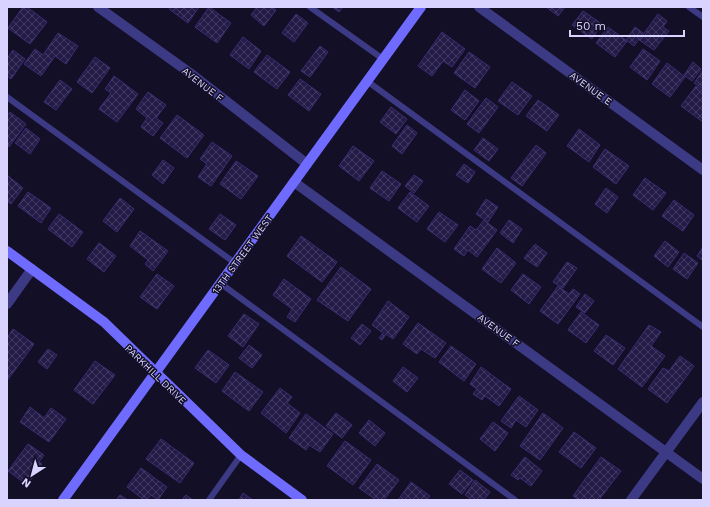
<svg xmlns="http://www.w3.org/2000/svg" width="710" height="507" viewBox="0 0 710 507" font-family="'Work Sans',sans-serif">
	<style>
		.building { fill: url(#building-cross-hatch); stroke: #3b2d73 }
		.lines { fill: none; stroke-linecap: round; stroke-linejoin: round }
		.lane { stroke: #3d3a85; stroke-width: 6 }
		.street { stroke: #3d3a85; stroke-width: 10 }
		.secondary { stroke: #6f6bff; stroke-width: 10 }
		.labels { text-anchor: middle; stroke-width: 3; stroke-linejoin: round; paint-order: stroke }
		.street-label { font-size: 10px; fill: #d9d4ff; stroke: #130f26 }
	</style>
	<defs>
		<pattern id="building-cross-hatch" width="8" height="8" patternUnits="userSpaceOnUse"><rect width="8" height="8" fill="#241b47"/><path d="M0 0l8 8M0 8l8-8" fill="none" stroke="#433b63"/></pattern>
	</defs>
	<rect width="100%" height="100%" fill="#130f26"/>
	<path class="building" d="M23 7H27L47 22 30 44 8 28Z
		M171 7H199L188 23 169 9Z
		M209 7 231 23 217 43 195 27Z
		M257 7H273L276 10 264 26 251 15Z
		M332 7H343L339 12Z
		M546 7H565L558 16Z
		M583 11 602 24 592 39 572 25Z
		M296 14 308 23 294 42 282 33Z
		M658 14 667 21 663 27 669 31 654 50 639 40Z
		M608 27 627 41 615 57 596 43Z
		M635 27 643 33 634 46 626 40Z
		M442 32 465 49 452 67 443 61 432 76 418 66Z
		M58 33 78 46 66 64 55 56 41 76 24 64 35 49 43 55Z
		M243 37 261 51 249 69 230 55Z
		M320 46 328 52 310 77 301 71Z
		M643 49 660 61 647 80 630 67Z
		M13 50 25 59 11 79 7 76V59Z
		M469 52 490 67 475 88 454 73Z
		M267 55 290 72 277 89 254 72Z
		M95 57 110 68 92 93 77 82Z
		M693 62 701 69 692 81 684 75Z
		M667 63 685 77 670 97 652 84Z
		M703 70V89L694 83Z
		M114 76 138 94 117 122 99 109 111 93 105 89Z
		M300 79 321 94 309 111 288 95Z
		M60 80 72 89 56 110 44 102Z
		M512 82 532 96 518 115 498 101Z
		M696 86 703 91V122L681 106Z
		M465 90 479 101 465 120 451 110Z
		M148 92 166 105 156 118 163 123 153 136 141 127 147 118 136 109Z
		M486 98 498 107 479 133 467 124Z
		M538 100 559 115 547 131 526 116Z
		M391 107 407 119 396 134 380 122Z
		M10 112 26 124 9 147 7 145V116Z
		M177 115 204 135 187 158 160 138Z
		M407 125 417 133 402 154 392 146Z
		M26 128 40 139 30 154 15 143Z
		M579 129 600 145 589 162 567 146Z
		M483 138 498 149 489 161 474 150Z
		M212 142 232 156 211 186 198 177 207 164 200 159Z
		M536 145 546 153 522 186 511 178Z
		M353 146 374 161 359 181 339 166Z
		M605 149 629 166 616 184 593 167Z
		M163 160 174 168 163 184 152 175Z
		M236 161 258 176 241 199 220 184Z
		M464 164 475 172 468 183 456 175Z
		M382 171 401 184 389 201 370 188Z
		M7 175 23 188 11 204 7 201Z
		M414 175 423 181 414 193 405 186Z
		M645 178 666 193 653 210 633 195Z
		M606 188 618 197 607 213 595 204Z
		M28 192 51 208 41 223 18 206Z
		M410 192 429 206 417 222 398 208Z
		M120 198 134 209 117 232 103 221Z
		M486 199 498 207 488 222 476 214Z
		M674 200 694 215 683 231 662 216Z
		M439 212 458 225 445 242 427 229Z
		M59 214 83 232 72 247 48 229Z
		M220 214 236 225 225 240 209 229Z
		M484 220 497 230 477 257 468 250 464 256 454 249 470 226 476 230Z
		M509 220 522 229 513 243 500 233Z
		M140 231 168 251 153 271 145 264 148 260 130 246Z
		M301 236 337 262 322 282 287 256Z
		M665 241 679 252 668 267 654 256Z
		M99 243 116 256 104 272 87 259Z
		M535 244 547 253 537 267 524 258Z
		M703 247V261L697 256Z
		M497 248 516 263 501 283 482 269Z
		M684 253 698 263 687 279 673 269Z
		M567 262 577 268 563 288 553 282Z
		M341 267 371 289 348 321 317 300Z
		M157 274 174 286 157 309 140 297Z
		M523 274 541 287 529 304 511 290Z
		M284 279 311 299 295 322 287 317 292 309 273 295Z
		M558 286 569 294 573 289 580 294 558 324 540 311Z
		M585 294 594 301 585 313 576 307Z
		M388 301 409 317 393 339 386 334 382 340 379 338 383 333 372 325Z
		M581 312 599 325 586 343 568 330Z
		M244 314 259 324 243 347 228 336Z
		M418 323 446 343 435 358 421 349 417 354 403 344Z
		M362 324 371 331 360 345 351 338Z
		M649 325 661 332 651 346 665 356 642 387 618 369Z
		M13 329 34 344 7 381V338Z
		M606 335 625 348 613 365 594 351Z
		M249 345 262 355 252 368 239 358Z
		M451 346 476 364 464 381 439 362Z
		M48 349 57 355 47 369 38 362Z
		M208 350 229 365 216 383 195 368Z
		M680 356 694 366 667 403 648 389 663 368 669 371Z
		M95 361 115 375 93 404 74 390Z
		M403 367 418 378 407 392 393 381Z
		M481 367 511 389 499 406 485 396 482 400 473 394 477 389 470 384Z
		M235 372 263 392 249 411 222 391Z
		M280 388 292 397 287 403 300 413 286 433 261 413Z
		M519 396 538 410 526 427 516 420 511 428 501 421Z
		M30 407 44 418 51 408 66 419 49 442 20 422Z
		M336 413 352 425 342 438 326 426Z
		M543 413 563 428 540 460 520 446Z
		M306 414 333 434 320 452 309 445 306 450 289 438Z
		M369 420 385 433 375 446 359 433Z
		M493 422 508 433 495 451 480 439Z
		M574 432 596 448 581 468 559 452Z
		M161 439 194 463 180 483 146 459Z
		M345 441 371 460 353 485 327 466Z
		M28 444 44 455 39 462 42 464 27 485 8 471Z
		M525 457 542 471 531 486 520 478 518 480 511 475Z
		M601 457 621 471 599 500H579L573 496Z
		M377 464 399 480 384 500H376L359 488Z
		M141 468 167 487 158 500 151 495 147 500H144L127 487Z
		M460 470 473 480 462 494 449 484Z
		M475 480 490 492 484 500H472L465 495Z
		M411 482 430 496 427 500H398Z
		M243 493 253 500H239Z
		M120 495 128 500H116Z
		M186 495 193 500H185L183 498Z"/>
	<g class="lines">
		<path class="lane" d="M310 7 383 59
			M689 7 703 17
			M367 81 703 327
			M7 97 235 263
			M220 283 515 500
			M209 500 241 455"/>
		<path class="street" d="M98 7 190 73 307 164
			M479 7 703 170
			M294 182 703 479
			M7 304 32 269
			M631 500 703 402"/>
		<path class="secondary" d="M7 251 104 322 241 455 302 500
			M63 500 421 7"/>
	</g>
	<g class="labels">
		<g class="street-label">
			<text transform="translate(203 84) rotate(38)" y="4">AVENUE F</text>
			<text transform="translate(591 88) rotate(36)" y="4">AVENUE E</text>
			<text transform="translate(242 254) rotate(-54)" y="4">13TH STREET WEST</text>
			<text transform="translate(499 330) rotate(36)" y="4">AVENUE F</text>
			<text transform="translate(156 374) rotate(44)" y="4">PARKHILL DRIVE</text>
		</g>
	</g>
	<rect width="710" height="507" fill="none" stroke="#d9d4ff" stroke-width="16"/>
	<g transform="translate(32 475) rotate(216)" stroke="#130f26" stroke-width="3" paint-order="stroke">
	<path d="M0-3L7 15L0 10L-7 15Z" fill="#d9d4ff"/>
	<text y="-6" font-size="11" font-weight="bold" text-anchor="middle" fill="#d9d4ff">N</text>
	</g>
	<path d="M570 30v6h114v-6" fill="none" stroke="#d9d4ff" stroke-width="2"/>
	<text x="576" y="30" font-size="12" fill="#d9d4ff" stroke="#130f26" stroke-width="3" paint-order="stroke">50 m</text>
</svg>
